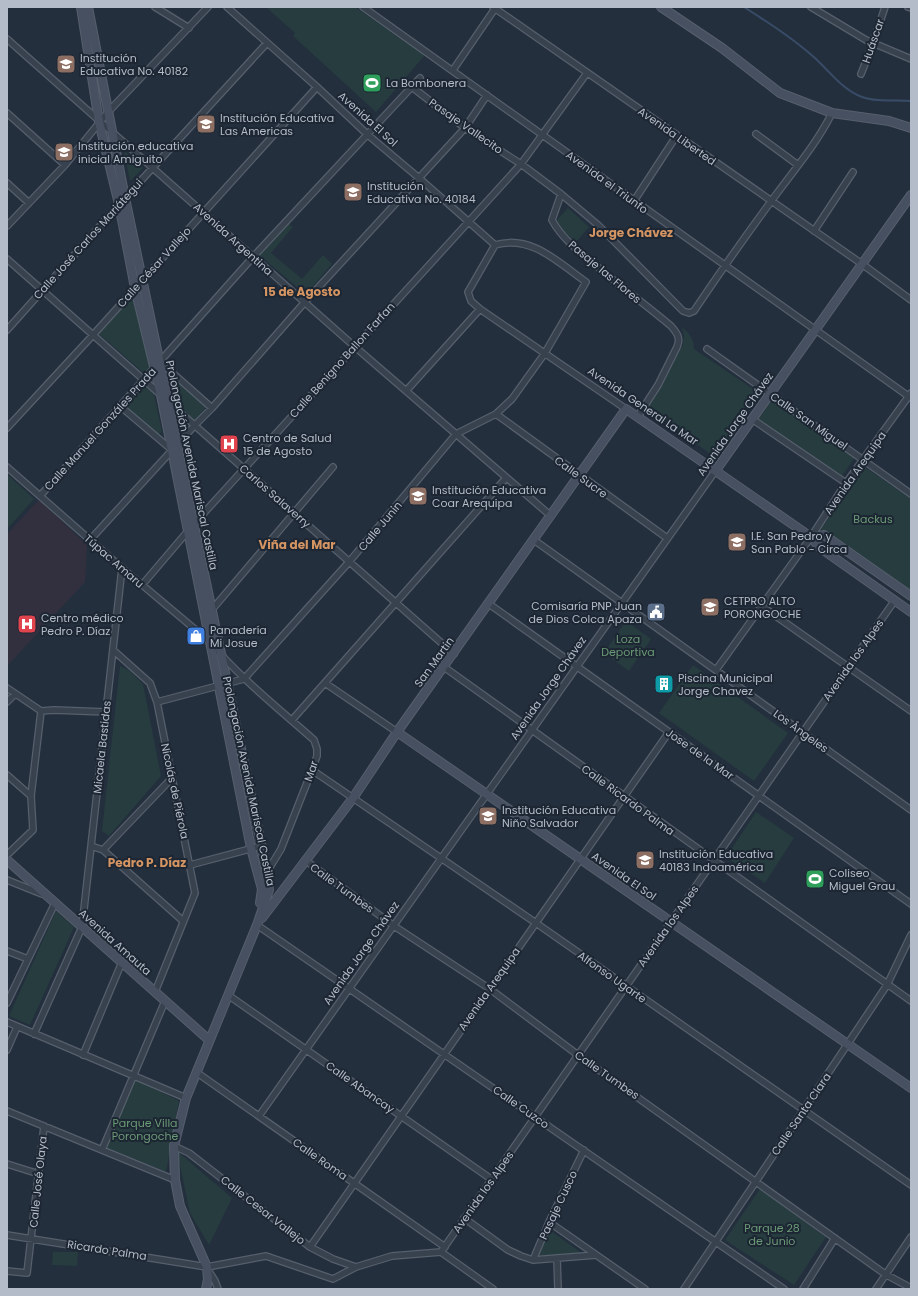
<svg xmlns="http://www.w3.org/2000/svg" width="918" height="1296" viewBox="0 0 918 1296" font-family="Poppins,sans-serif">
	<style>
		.medical { fill: #32303f }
		.green { fill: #263c3f }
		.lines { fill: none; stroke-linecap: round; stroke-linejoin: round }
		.stream { stroke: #394c67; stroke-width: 2 }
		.street-casing { stroke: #565f6c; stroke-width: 8 }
		.secondary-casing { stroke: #565f6c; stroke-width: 10 }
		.street { stroke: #38414e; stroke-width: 5.5 }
		.secondary { stroke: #465061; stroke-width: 8 }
		.labels { text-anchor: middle; stroke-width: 4; stroke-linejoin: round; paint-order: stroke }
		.street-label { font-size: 11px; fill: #b4bcc9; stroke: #1d2633 }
		.poi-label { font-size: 11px; fill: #b4bcc9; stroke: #1d2633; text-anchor: start }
		.park-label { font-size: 11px; fill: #6b9a76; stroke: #1d2633 }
		.neighbourhood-label { font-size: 12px; font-weight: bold; fill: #d59563; stroke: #1d2633 }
	</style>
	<rect width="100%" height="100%" fill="#242f3e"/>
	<path class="medical" d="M39 500 87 545 85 582 7 666V534Z"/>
	<path class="green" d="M266 7H355L425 55 376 112 293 36 295 33Z
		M124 151 143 168 130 181Z
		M568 208 589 227 576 242 554 223Z
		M287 222 293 227 271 253 302 279 323 255 332 264 307 293H304L258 254Z
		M133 296 151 368 144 373 99 334Z
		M682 327C689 333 694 339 694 349L756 391 755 402 718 457H715L647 409 646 404 683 345 684 336Z
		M169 376 206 407 193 422 170 402 167 379Z
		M143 385 154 394 162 432 157 435 124 406Z
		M773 398 855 457 842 476 758 420Z
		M865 467 911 499V590L821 529Z
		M7 474 34 499 7 529Z
		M626 621 651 639 629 671 604 653Z
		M693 665 788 733 754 781 659 713Z
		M120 666 130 671 143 684 161 776 109 836 102 831Z
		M756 812 794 838 765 883 726 857Z
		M56 911 74 927 30 1025 9 1016Z
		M135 1079 179 1101 166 1172 107 1148Z
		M177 1151 232 1198 209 1245 190 1213Z
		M760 1189 826 1237 794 1285 725 1240Z
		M548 1229 579 1251 578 1254 537 1256Z
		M53 1252H78L77 1266 52 1265Z"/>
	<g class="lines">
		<path class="stream" d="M744 7C769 23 794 39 816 59 830 72 843 90 862 97 878 103 895 99 911 101"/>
		<g class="street-casing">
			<path id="street" d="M155 7 189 28
				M227 7 317 87 368 135 419 178 495 245
				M363 7 911 398
				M493 7 862 264 911 300
				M811 7 866 40 911 59
				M908 7 911 8
				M7 39 354 346 551 516
				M453 70 496 7
				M861 74 873 43 885 7
				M412 87 465 128 521 164 561 194 598 225 683 311 689 313 694 311C720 272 747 234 775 196 795 169 817 143 832 113
				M7 113 65 165
				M756 134 798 165
				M7 183 29 203
				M561 194 552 220C561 237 577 250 592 262 617 284 645 304 671 326 677 333 681 338 677 347L658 385 638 416
				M634 201 677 135
				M7 226 65 165 108 112 208 7
				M814 231 853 172
				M7 259 161 395
				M7 330 125 198 267 43
				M707 349 911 494
				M160 362 212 408
				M406 391 480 309
				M167 401 454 654
				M120 406 172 450
				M496 414 667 538
				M752 419 846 483
				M7 428 93 335 317 87
				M7 467 122 568 209 641C240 678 278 708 314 740L317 749V756L312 770 281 849 267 872
				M40 496 253 257 420 78
				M90 540 195 425 212 408 304 303 465 128 487 95
				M534 540 911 810
				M142 585 193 525 521 164 587 73
				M489 604 911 904
				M763 607 911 711
				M210 612 333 467
				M113 650 150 683 157 702 244 679
				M444 667 911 1001
				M716 670 811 537 846 483 911 393
				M244 679 349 562 456 434 496 414 512 399 545 353 586 282C559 263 531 234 495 245L468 292 471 301 480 309 626 409
				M325 683 397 732
				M7 688 41 711
				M7 702 15 694
				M292 720 506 478
				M312 770 536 923 911 1185
				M7 775 31 796
				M91 846 103 850 183 921
				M103 850 171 779
				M7 855 33 830 31 796 41 711 54 710 106 712
				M305 860 394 926 490 989 578 1055 885 1274 911 1288
				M190 865 261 846
				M7 880 42 894
				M257 925 784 1289
				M7 951 28 959
				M155 992 195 893 157 702
				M228 995 491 1179
				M7 1003 55 903
				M7 1022 186 1098
				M34 1034 82 927 122 568
				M7 1050 17 1027
				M83 1055 122 962
				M196 1072 445 1247
				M7 1111 175 1180
				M259 1116 716 470
				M174 1146 189 1153 310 1247 333 1259 356 1267
				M102 1150 165 1001
				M7 1164 39 1174
				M464 1218 508 1250 521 1256 533 1260 596 1255
				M549 1222 645 1289
				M7 1235 207 1267 266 1256 333 1279 356 1267 392 1256 441 1252
				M310 1247 669 732
				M441 1252 895 600
				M441 1252 493 1289
				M557 1258 558 1289
				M533 1260 549 1222 584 1150
				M208 1270 215 1281 218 1289
				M7 1271 27 1273 44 1126
				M684 1289 887 985 911 935
				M803 1289 835 1238
				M876 1289 911 1237"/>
		</g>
		<g class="secondary-casing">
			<path id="secondary" d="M81 7 99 122 119 204 135 288 161 395 251 848 262 889 260 903
				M88 7 125 198 267 872 269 890 257 925 186 1098 174 1146 175 1180 180 1206 207 1267 208 1279 206 1289
				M661 7 722 48 780 93 832 113 889 121 911 128
				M716 470 911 195
				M811 537 824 535 911 596
				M397 732 911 1088
				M7 860 209 1040
				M262 918 353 798 397 732 626 409 811 537 819 547 911 612"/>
		</g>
		<use href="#street" class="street"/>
		<use href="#secondary" class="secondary"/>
	</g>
	<defs>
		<g id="school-square" transform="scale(1)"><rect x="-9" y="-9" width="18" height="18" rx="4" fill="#8d6e63" stroke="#1d2633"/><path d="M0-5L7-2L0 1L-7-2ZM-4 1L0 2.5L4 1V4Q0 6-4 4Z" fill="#fff"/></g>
		<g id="stadium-square" transform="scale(1)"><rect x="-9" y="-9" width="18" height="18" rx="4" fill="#2e9e5b" stroke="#1d2633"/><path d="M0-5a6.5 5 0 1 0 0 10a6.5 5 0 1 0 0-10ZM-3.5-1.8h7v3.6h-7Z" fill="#fff"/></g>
		<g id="hospital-square" transform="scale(1)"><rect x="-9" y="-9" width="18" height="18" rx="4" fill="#e0444e" stroke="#1d2633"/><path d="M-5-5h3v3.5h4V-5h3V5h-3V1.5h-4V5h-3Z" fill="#fff"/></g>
		<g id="university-square" transform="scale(1)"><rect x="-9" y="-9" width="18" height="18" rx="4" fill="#8d6e63" stroke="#1d2633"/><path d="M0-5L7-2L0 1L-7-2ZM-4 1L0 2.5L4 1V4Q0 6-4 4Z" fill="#fff"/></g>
		<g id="civic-square" transform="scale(1)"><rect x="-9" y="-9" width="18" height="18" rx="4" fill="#5c6f8a" stroke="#1d2633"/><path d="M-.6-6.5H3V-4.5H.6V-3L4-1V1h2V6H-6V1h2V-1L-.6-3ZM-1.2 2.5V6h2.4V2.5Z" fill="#fff"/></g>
		<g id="shop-square" transform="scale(1)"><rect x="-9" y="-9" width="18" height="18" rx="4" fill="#3f7fe0" stroke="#1d2633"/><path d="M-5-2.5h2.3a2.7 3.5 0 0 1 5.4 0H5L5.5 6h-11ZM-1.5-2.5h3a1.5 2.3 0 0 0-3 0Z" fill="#fff"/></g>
		<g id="building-square" transform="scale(1)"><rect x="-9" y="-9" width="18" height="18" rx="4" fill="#0f9aa8" stroke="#1d2633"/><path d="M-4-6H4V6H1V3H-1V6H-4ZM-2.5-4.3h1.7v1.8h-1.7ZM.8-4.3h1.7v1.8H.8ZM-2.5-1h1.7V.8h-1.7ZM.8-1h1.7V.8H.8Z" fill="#fff"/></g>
	</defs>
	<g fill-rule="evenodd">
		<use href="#school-square" x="66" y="64"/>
		<use href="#stadium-square" x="372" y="83"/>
		<use href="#school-square" x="206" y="124"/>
		<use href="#school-square" x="64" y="152"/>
		<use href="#school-square" x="353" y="192"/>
		<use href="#hospital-square" x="229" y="444"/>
		<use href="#school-square" x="418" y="496"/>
		<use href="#school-square" x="737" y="542"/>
		<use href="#university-square" x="710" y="607"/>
		<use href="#civic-square" x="656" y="612"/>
		<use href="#hospital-square" x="27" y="624"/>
		<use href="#shop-square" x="196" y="636"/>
		<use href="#building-square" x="664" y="684"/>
		<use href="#school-square" x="488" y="816"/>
		<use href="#school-square" x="645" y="860"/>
		<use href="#stadium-square" x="815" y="879"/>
	</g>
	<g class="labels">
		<g class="street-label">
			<text transform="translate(873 41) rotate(-71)" y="4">Huáscar</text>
			<text transform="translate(368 119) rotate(42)" y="4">Avenida El Sol</text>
			<text transform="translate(466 126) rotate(35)" y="4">Pasaje Vallecito</text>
			<text transform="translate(677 136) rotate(35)" y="4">Avenida Liberted</text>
			<text transform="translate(607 182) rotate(36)" y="4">Avenida el Triunfo</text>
			<text transform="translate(88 239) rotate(-48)" y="4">Calle José Carlos Mariátegui</text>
			<text transform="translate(233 239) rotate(42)" y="4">Avenida Argentina</text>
			<text transform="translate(154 267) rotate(-48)" y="4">Calle César Vallejo</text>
			<text transform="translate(605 272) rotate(40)" y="4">Pasaje las Flores</text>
			<text transform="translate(342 360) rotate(-48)" y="4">Calle Benigno Ballon Farfan</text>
			<text transform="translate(643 406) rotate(34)" y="4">Avenida General La Mar</text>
			<text transform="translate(809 421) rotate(35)" y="4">Calle San Miguel</text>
			<text transform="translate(735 424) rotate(-55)" y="4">Avenida Jorge Chávez</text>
			<text transform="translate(100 429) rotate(-48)" y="4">Calle Manuel Gonzáles Prada</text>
			<text transform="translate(192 465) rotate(78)" y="4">Prolongación Avenida Mariscal Castilla</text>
			<text transform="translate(855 473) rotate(-55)" y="4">Avenida Arequipa</text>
			<text transform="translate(581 477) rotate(36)" y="4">Calle Sucre</text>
			<text transform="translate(275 496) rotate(41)" y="4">Carlos Salaverry</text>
			<text transform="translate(380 526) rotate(-50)" y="4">Calle Junin</text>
			<text transform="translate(114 561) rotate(41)" y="4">Túpac Amaru</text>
			<text transform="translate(853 660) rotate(-55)" y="4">Avenida los Alpes</text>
			<text transform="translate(434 662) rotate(-54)" y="4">San Martin</text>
			<text transform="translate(548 688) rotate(-55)" y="4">Avenida Jorge Chávez</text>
			<text transform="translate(801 731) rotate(36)" y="4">Los Ángeles</text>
			<text transform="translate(102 747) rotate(-84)" y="4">Micaela Bastidas</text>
			<text transform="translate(700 754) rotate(35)" y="4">Jose de la Mar</text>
			<text transform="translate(311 771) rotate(-71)" y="4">Mar</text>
			<text transform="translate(249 781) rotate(78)" y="4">Prolongación Avenida Mariscal Castilla</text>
			<text transform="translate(175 791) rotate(78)" y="4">Nicolás de Piérola</text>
			<text transform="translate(628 800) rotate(36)" y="4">Calle Ricardo Palma</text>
			<text transform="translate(624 876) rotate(35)" y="4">Avenida El Sol</text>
			<text transform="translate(342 888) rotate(36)" y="4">Calle Tumbes</text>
			<text transform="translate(668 926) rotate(-55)" y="4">Avenida los Alpes</text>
			<text transform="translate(115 942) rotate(42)" y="4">Avenida Amauta</text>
			<text transform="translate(361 953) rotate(-55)" y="4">Avenida Jorge Chávez</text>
			<text transform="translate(612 977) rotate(35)" y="4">Alfonso Ugarte</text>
			<text transform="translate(489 989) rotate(-55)" y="4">Avenida Arequipa</text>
			<text transform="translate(607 1075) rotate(35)" y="4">Calle Tumbes</text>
			<text transform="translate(360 1087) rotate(35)" y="4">Calle Abancay</text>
			<text transform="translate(521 1107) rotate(35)" y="4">Calle Cuzco</text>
			<text transform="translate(801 1114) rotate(-56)" y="4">Calle Santa Clara</text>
			<text transform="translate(320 1159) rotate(35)" y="4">Calle Roma</text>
			<text transform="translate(38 1182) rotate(-84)" y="4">Calle José Olaya</text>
			<text transform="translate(483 1192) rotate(-55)" y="4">Avenida los Alpes</text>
			<text transform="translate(558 1205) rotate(-65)" y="4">Pasaje Cusco</text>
			<text transform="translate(263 1210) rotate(38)" y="4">Calle Cesar Vallejo</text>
			<text transform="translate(107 1250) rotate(9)" y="4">Ricardo Palma</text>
		</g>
		<g class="poi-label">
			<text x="80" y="62">Institución<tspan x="80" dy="13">Educativa No. 40182</tspan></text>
			<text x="386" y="87">La Bombonera</text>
			<text x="220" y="122">Institución Educativa<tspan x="220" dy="13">Las Americas</tspan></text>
			<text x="78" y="150">Institución educativa<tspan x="78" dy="13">inicial Amiguito</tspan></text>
			<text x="367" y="190">Institución<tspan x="367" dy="13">Educativa No. 40184</tspan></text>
			<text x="243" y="442">Centro de Salud<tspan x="243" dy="13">15 de Agosto</tspan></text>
			<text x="432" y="494">Institución Educativa<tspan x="432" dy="13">Coar Arequipa</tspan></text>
			<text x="751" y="540">I.E. San Pedro y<tspan x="751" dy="13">San Pablo - Circa</tspan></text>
			<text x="724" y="605">CETPRO ALTO<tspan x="724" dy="13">PORONGOCHE</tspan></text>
			<text x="642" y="610" text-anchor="end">Comisaría PNP Juan<tspan x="642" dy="13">de Dios Colca Apaza</tspan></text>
			<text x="41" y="622">Centro médico<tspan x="41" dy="13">Pedro P. Díaz</tspan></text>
			<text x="210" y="634">Panadería<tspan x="210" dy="13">Mi Josue</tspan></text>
			<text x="678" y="682">Piscina Municipal<tspan x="678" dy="13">Jorge Chavez</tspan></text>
			<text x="502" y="814">Institución Educativa<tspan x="502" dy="13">Niño Salvador</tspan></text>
			<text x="659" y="858">Institución Educativa<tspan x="659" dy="13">40183 Indoamérica</tspan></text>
			<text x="829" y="877">Coliseo<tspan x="829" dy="13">Miguel Grau</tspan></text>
		</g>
		<g class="park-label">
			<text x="873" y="523">Backus</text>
			<text x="628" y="643">Loza<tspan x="628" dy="13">Deportiva</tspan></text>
			<text x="145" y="1127">Parque Villa<tspan x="145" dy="13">Porongoche</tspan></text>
			<text x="772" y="1232">Parque 28<tspan x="772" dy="13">de Junio</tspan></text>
		</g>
		<g class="neighbourhood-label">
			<text x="631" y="237">Jorge Chávez</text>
			<text x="302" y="296">15 de Agosto</text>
			<text x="297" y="549">Viña del Mar</text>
			<text x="147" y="867">Pedro P. Díaz</text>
		</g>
	</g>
	<rect width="918" height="1296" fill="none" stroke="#b4bcc9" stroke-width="16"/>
</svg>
